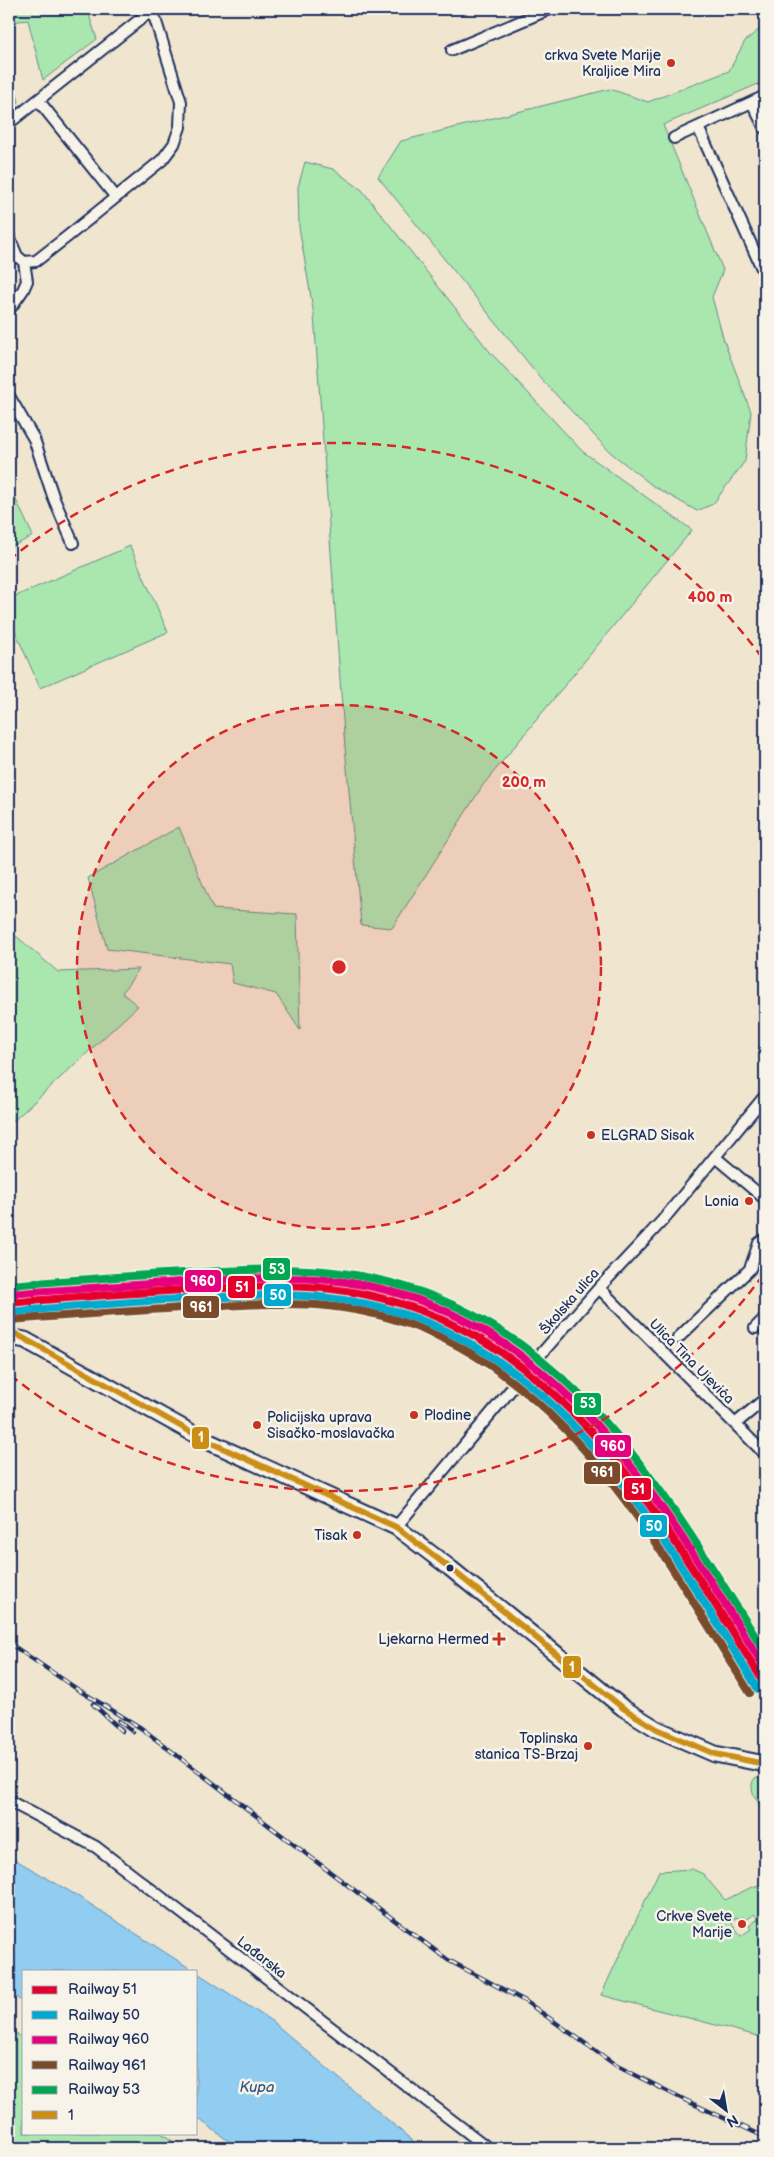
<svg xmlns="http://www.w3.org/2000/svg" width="774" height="2157" viewBox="0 0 774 2157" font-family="'Balsamiq Sans',sans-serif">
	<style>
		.green { fill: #a9e7af; stroke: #628b86; fill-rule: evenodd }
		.water { fill: #90cdf0; stroke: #618eb6 }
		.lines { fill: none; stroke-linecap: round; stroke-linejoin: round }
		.minor-casing { stroke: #1b2f5e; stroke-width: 14 }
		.secondary-casing { stroke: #1b2f5e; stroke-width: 19 }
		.minor { stroke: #f7f3e8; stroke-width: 10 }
		.secondary { stroke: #f7f3e8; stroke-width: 15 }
		.rail-casing { stroke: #1b2f5e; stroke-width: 4.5 }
		.rail { stroke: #f7f3e8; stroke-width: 2.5; stroke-dasharray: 8; stroke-linecap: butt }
		.bus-1-casing { stroke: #f7f3e8; stroke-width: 10 }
		.bus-1 { stroke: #cb8e13; stroke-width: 6 }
		.rail-1-casing { stroke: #f7f3e8; stroke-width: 11 }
		.rail-2-casing { stroke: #f7f3e8; stroke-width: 11 }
		.rail-3-casing { stroke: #f7f3e8; stroke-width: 11 }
		.rail-4-casing { stroke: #f7f3e8; stroke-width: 11 }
		.rail-5-casing { stroke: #f7f3e8; stroke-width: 11 }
		.rail-1 { stroke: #e4002b; stroke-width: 8 }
		.rail-2 { stroke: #00a9ce; stroke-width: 8 }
		.rail-3 { stroke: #e5007d; stroke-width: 8 }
		.rail-4 { stroke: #7a4b2a; stroke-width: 8 }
		.rail-5 { stroke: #00a651; stroke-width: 8 }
		.ring { fill: none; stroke: #d62828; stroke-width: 2.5; stroke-dasharray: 9 6 }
		.poi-dot { fill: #c8321e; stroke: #f7f3e8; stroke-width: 2 }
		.bus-dot { fill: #1b2f5e; stroke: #f7f3e8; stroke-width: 2 }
		.labels { text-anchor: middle; stroke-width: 5; stroke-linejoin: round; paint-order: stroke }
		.poi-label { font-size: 14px; fill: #1b2f5e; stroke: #f7f3e8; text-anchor: end }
		.street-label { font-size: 14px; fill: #1b2f5e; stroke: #f7f3e8 }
		.water-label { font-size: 15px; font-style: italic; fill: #385682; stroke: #f7f3e8 }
		.centre { fill: #d62828; stroke: #f7f3e8; stroke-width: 2.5 }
		.ring-label { font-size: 15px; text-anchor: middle; font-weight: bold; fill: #d62828; stroke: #f7f3e8; stroke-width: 5; stroke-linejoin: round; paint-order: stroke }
		.line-badge { stroke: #f7f3e8; stroke-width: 2 }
		.badge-label { font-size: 14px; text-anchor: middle; font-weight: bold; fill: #fff }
	</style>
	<rect width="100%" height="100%" fill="#f0e5cf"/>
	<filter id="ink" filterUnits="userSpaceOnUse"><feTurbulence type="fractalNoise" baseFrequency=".02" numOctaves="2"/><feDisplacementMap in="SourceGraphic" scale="10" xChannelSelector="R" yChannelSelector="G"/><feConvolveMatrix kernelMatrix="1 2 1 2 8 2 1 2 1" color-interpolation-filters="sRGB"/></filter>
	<g filter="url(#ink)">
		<path class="green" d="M9 9H87L97 39 43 80 28 20 9 22Z
			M765 25V81L663 125 723 270 712 297 724 341 751 412 745 461 713 504 697 511 653 486 610 452 543 381 378 177 401 141 610 89 648 102 729 71 745 41Z
			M9 65 19 102 9 112Z
			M305 162 333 169 362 190 490 352 582 451 692 530 483 785 392 928 361 925 344 735 314 315 299 227 298 187Z
			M9 485 33 536 9 548Z
			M130 546 168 632 40 688 9 617V599Z
			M179 827 213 909 297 914 300 1030 276 994 233 983 230 964 107 949 88 878Z
			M9 930 58 972 139 969 122 993 138 1006 9 1125Z
			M755 1778H765V1813C759 1803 746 1789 755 1778Z
			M692 1869 703 1874 725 1900 750 1888 765 1883V2038L601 1995 659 1871ZM754 1914 758 1919 749 1926 751 1929 741 1936 731 1922 737 1917 739 1919 743 1917 745 1920Z
			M9 2029 24 2039V2133H161L183 2148H9Z"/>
		<path class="water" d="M9 1856 76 1895 194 1971H24V2003L9 1992Z
			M196 1972 273 2022 421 2148H238L196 2117Z"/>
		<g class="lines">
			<g class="minor-casing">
				<path id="minor" d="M452 50 550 9
					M765 96 752 102 765 129
					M38 100 115 196
					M9 123 152 10
					M698 127 765 275
					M674 138 752 102
					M9 237 17 256 24 262 27 281 23 290 9 310
					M24 262 36 261 68 236 162 160 174 144 180 127 181 102 152 9
					M9 396 34 439 54 499 73 543
					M715 1157 765 1199
					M599 1288 765 1454
					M755 1328 765 1318
					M678 1338 750 1269 759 1243 765 1239
					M735 1424 765 1399
					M396 1527 534 1362 599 1288 662 1221 765 1096
					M9 1801 96 1847 488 2148"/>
			</g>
			<g class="secondary-casing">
				<path id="secondary" d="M9 1337 25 1340 205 1440 396 1527 450 1568 623 1708 657 1729 715 1754 765 1764"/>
			</g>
			<use href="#minor" class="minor"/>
			<use href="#secondary" class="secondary"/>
			<g class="rail-casing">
				<path id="rail" d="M9 1643 77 1689 141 1728 330 1872 448 1960 525 2001 617 2066 687 2101 765 2137
					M93 1704 122 1731
					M119 1721 133 1732"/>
			</g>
			<use href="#rail" class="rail"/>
			<g class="bus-1-casing">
				<path id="bus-1" d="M9 1330 205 1440 396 1527 450 1568 623 1708 657 1729 715 1754 765 1764"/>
			</g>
			<use href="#bus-1" class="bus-1"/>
			<g class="rail-1-casing">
				<path id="rail-1" d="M9 1303C74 1297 140 1292 205 1289 247 1287 290 1284 332 1289 555 1316 657 1513 765 1684"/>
			</g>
			<g class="rail-2-casing">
				<path id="rail-2" d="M10 1312C75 1306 139 1301 204 1298 246 1296 288 1293 329 1298 549 1322 652 1521 758 1689"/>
			</g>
			<g class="rail-3-casing">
				<path id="rail-3" d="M9 1294C74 1289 139 1284 204 1281 246 1278 288 1276 330 1280 553 1304 658 1498 765 1668"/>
			</g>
			<g class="rail-4-casing">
				<path id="rail-4" d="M11 1320C75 1315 139 1310 203 1307 244 1305 286 1302 327 1306 543 1328 647 1529 750 1693"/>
			</g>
			<g class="rail-5-casing">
				<path id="rail-5" d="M9 1285C74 1280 138 1275 203 1272 246 1270 290 1267 333 1272 554 1297 658 1481 765 1652"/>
			</g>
			<use href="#rail-1" class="rail-1"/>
			<use href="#rail-2" class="rail-2"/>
			<use href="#rail-3" class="rail-3"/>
			<use href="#rail-4" class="rail-4"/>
			<use href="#rail-5" class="rail-5"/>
		</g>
	</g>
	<circle cx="339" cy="967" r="262" fill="#d62828" fill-opacity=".12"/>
	<g class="ring">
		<circle cx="339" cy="967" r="262"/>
		<path d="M763 1275A524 524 0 0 1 9 1374M9 560A524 524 0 0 1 763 659"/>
	</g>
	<g class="poi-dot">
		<circle cx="671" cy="63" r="5"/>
		<circle cx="591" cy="1135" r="5"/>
		<circle cx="749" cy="1201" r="5"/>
		<circle cx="414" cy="1415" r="5"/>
		<circle cx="257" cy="1425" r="5"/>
		<circle cx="357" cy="1535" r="5"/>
		<path d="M496.5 1631.5h5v5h5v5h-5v5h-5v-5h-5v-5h5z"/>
		<circle cx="588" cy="1746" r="5"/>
		<circle cx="742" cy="1924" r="5"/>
	</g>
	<circle class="bus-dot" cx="450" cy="1568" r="4.5"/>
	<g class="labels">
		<g class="poi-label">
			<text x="661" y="60">crkva Svete Marije<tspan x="661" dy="16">Kraljice Mira</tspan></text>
			<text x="601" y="1140" text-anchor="start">ELGRAD Sisak</text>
			<text x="739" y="1206">Lonia</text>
			<text x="424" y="1420" text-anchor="start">Plodine</text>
			<text x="267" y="1422" text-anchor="start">Policijska uprava<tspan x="267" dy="16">Sisačko-moslavačka</tspan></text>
			<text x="347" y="1540">Tisak</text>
			<text x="489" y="1644">Ljekarna Hermed</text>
			<text x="578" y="1743">Toplinska<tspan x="578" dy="16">stanica TS-Brzaj</tspan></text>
			<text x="732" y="1921">Crkve Svete<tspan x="732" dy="16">Marije</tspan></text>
		</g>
		<g class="street-label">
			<text transform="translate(569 1301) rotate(-49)" y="5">Školska ulica</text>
			<text transform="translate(692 1361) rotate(45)" y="5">Ulica Tina Ujevića</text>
			<text transform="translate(262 1957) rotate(38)" y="5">Lađarska</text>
		</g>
		<g class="water-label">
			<text x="257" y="2092">Kupa</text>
		</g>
	</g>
	<circle cx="339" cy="967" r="8" class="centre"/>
	<g class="ring-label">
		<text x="710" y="602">400 m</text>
		<text x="524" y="787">200 m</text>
	</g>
	<g class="line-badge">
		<rect x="262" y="1257" width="29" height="24" rx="5" fill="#00a651"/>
		<rect x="184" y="1269" width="38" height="24" rx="5" fill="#e5007d"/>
		<rect x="227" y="1275" width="29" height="24" rx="5" fill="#e4002b"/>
		<rect x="263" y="1283" width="29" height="24" rx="5" fill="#00a9ce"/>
		<rect x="182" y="1295" width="38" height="24" rx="5" fill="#7a4b2a"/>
		<rect x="573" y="1392" width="29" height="24" rx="5" fill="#00a651"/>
		<rect x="191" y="1426" width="19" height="24" rx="5" fill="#cb8e13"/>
		<rect x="594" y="1434" width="38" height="24" rx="5" fill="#e5007d"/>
		<rect x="583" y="1461" width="38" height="24" rx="5" fill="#7a4b2a"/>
		<rect x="623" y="1477" width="29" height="24" rx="5" fill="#e4002b"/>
		<rect x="639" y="1514" width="29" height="24" rx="5" fill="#00a9ce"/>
		<rect x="562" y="1655" width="20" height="24" rx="5" fill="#cb8e13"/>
	</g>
	<g class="badge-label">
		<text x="277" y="1274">53</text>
		<text x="203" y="1286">960</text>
		<text x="242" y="1292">51</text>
		<text x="278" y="1300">50</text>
		<text x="201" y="1312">961</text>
		<text x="588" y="1408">53</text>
		<text x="201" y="1442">1</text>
		<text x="613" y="1451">960</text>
		<text x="602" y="1477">961</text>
		<text x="638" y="1494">51</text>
		<text x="654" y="1531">50</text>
		<text x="572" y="1672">1</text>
	</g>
	<rect width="774" height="2157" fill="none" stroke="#f7f3e8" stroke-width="30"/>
	<rect x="15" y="15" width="744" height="2127" fill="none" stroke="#1b2f5e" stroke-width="2" filter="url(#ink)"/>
	<rect x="22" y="1970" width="175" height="165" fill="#f7f3e8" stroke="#9fa5b1"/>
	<rect x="32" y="1986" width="25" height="8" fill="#e4002b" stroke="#9fa5b1"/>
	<text x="68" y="1994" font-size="15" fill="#1b2f5e">Railway 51</text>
	<rect x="32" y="2011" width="25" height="8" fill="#00a9ce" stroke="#9fa5b1"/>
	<text x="68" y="2020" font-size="15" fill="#1b2f5e">Railway 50</text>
	<rect x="32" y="2036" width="25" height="8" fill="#e5007d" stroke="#9fa5b1"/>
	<text x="68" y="2044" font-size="15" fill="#1b2f5e">Railway 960</text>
	<rect x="32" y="2061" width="25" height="8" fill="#7a4b2a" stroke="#9fa5b1"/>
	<text x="68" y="2070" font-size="15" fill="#1b2f5e">Railway 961</text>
	<rect x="32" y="2086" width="25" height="8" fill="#00a651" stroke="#9fa5b1"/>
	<text x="68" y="2094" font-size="15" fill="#1b2f5e">Railway 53</text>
	<rect x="32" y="2111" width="25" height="8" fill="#cb8e13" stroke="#9fa5b1"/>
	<text x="68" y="2120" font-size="15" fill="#1b2f5e">1</text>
	<g transform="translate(726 2110) rotate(149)" stroke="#f7f3e8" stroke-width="4" paint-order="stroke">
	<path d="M0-4L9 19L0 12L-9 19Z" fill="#1b2f5e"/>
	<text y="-8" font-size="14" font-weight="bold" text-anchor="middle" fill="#1b2f5e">N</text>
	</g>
</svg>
